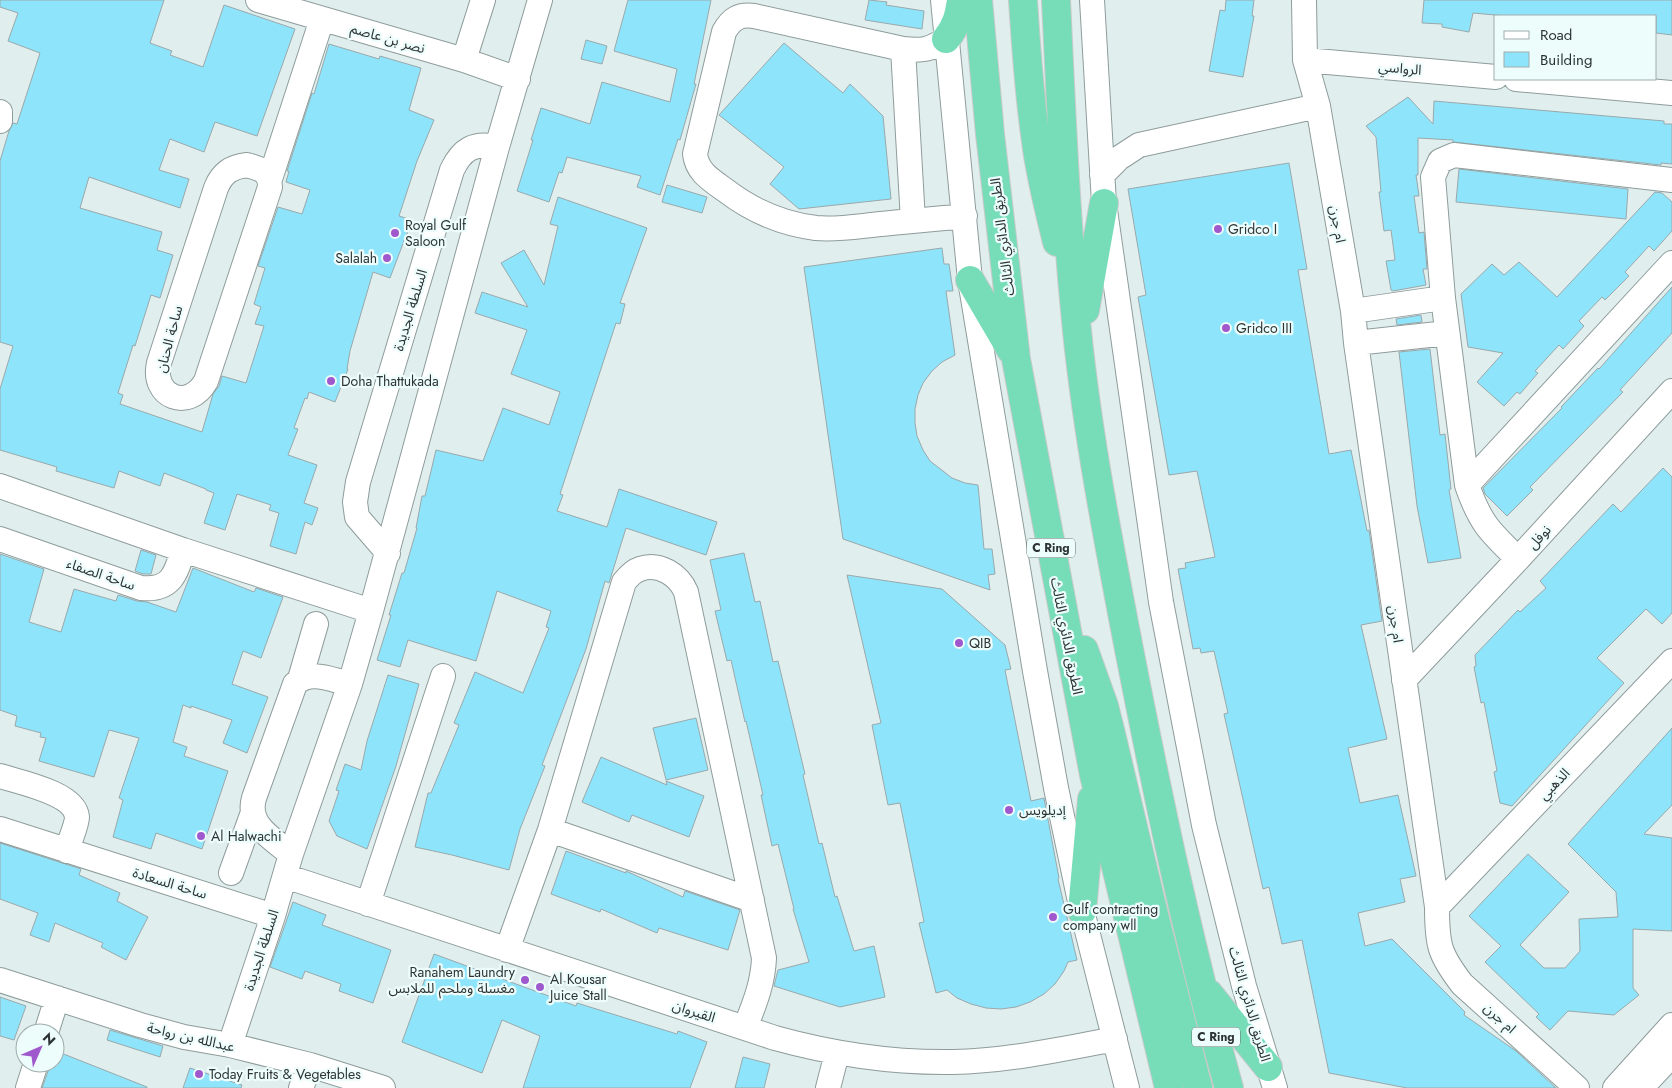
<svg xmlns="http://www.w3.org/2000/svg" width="1672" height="1088" viewBox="0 0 1672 1088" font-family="Jost,'Noto Sans Arabic',sans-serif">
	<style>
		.building { fill: #8ee5fb; stroke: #9aa8ab }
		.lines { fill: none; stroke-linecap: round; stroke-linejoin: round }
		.minor-casing { stroke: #8e9c9b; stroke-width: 26 }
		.highway-casing { stroke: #c8caca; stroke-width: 30 }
		.minor { stroke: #fff; stroke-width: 24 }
		.highway { stroke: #77ddb9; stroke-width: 28 }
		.poi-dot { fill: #a059cd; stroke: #edfdfc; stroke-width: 2 }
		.labels { text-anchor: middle; stroke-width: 4.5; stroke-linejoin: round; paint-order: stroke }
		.shield { fill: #edfdfc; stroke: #67706f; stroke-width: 1 }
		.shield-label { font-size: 12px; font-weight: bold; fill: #2d3333 }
		.street-label { font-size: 14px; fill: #2d3333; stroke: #edfdfc }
		.poi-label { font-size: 14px; fill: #2d3333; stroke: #edfdfc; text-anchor: start }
	</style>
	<rect width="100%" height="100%" fill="#e0efee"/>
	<path class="building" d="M0 0H164L150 43 172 51 170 55 203 67 224 5 295 29 257 136 215 122 204 152 170 139 159 170 189 179 180 208 89 177 80 208 162 232 157 250 173 255 160 298 151 295 135 346 133 345 118 393 123 395 120 404 202 432 213 394 219 386 222 376 246 383 264 326 255 324 261 307 254 304 265 268 258 266 278 207 302 214 310 190 286 182 289 171H287L312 93 314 94 329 44 379 59 380 56 421 68 409 110 434 120 417 161 399 216 412 220 390 278 373 272 350 351 347 369H348L335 402 309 392 307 399 305 398 294 428 298 429 288 455 317 465 304 503 318 508 312 525 305 522 296 554 270 546 279 513 269 510 271 505 237 494 225 530 204 523 214 493 206 490V489L164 473 160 486 119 471 114 488 56 471 57 467 0 450V389L13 346 0 342V161L9 131 13 123 17 124 40 53 8 41 18 13 0 7Z
		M628 0H711L694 84H696L680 140 678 139 660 195 637 187 641 176 567 157 562 173 559 172 549 202 517 191 533 140H531L541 108 590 124 602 82 670 102 677 69 614 51Z
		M869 0 887 2 886 5 924 11 922 29 865 20Z
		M1226 0H1254L1252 16H1254L1243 77 1209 71 1220 10 1225 11Z
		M1424 0H1672V35L1656 33V16H1506L1473 13 1469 32 1442 27V24L1422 23Z
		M586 40 607 46 602 64 581 59Z
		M784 43 843 93 850 84 883 116 891 199 799 209 770 184 784 167 719 115Z
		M1408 97 1433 124 1434 101 1664 121V124H1672V164L1661 163V165L1453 142V140L1418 138V175H1416L1419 196H1414L1419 233 1424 232 1427 269H1423L1426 285 1393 291 1391 290 1386 261 1395 260 1391 230 1384 231 1379 192H1381L1376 137 1366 126Z
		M1289 163 1307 269 1298 270 1329 454 1351 450 1367 531 1369 530 1382 621 1361 625 1387 739 1348 748 1360 803 1398 795 1416 876 1400 879 1405 902 1358 913 1365 946 1392 939 1465 1012 1464 1015 1516 1051 1556 1088H1407L1329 1073 1302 940 1282 944 1269 887 1263 889 1224 714 1228 713 1214 651 1201 653 1200 648 1193 649 1178 569 1186 568 1185 563 1215 557 1197 471 1169 475 1138 297 1146 295 1128 189Z
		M1459 169 1628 189 1626 219 1456 202Z
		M667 185 707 197 702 213 662 202Z
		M1655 192 1662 193 1672 202V231L1654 251 1649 246 1625 272 1629 276 1605 300 1602 297 1579 321 1584 326 1563 349 1559 345 1535 371 1538 373 1520 394 1517 392 1504 406 1477 382 1503 353 1468 347 1461 294 1492 264 1504 275 1519 262 1557 297Z
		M558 197 647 228 620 303 625 304 620 324 616 323 560 494 563 495 557 511 607 527 619 489 717 522 706 555 626 528 609 583 605 581 586 649 542 765 545 766 520 829 509 870 452 855 415 847 428 793H431L459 725 454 723 475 672 523 693 549 628 546 627 551 611 497 591 476 661 408 640 400 667 377 660 391 615H389L402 573H404L417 528H416L422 496H425L436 450 483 461 503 408 549 425 560 392 511 374 527 330 475 313 482 292 528 307 501 263 524 250 544 285 558 226 550 224Z
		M942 248 944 264H949L953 291H946L955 355 942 362 932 371 923 383 918 395 915 409V423L917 436 923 450 930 461 952 478 965 483 978 485 984 549H992L995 574 988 575 990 590 843 539 804 267Z
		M1672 287V333L1620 390 1623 392 1530 487 1533 490 1507 516 1485 494 1483 488 1562 408 1561 407 1598 368 1599 369Z
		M1421 315 1422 322 1397 325 1396 319Z
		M1430 349 1440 435 1445 434 1451 489 1449 490 1461 558 1428 563 1417 506 1399 352Z
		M1663 468 1672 477V613L1662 624 1646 609 1597 658 1624 683 1512 806 1500 803 1494 772 1497 771 1484 702 1481 703 1474 667 1476 666 1475 655 1518 610 1520 612 1546 588 1540 581 1613 504 1621 512Z
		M141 550 156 555 151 574H143L135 571Z
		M744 553 755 602 760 601 773 662 778 661 805 774 803 775 819 844 822 843 835 897 837 896 854 951 874 946 885 997 840 1007 774 986 778 970 809 962 793 909H794L778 844 772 846 761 795H763L746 721 745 722 731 660 727 661 715 611 721 610 710 560Z
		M0 554 44 569 29 622 61 632 74 589 116 601 118 595 137 601 147 602 176 612 193 568 254 592 256 588 283 597 261 658 243 651 232 684 268 697 247 753 223 743 232 720 191 706V708L183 705 173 742 187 747 184 756 228 771 202 849 156 833 151 849 113 837 123 800 119 798 139 738 109 730 94 777 39 761 46 738 40 737 41 733 15 726 17 716 0 710Z
		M847 575 942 589 1005 645 1011 669 1005 670 1031 801 1044 798 1059 878 1058 879 1077 960 1068 962 1064 971 1055 984 1044 994 1030 1002 1016 1007 1001 1009 986 1008 971 1004 957 998 947 990 936 993 919 923 924 922 900 803 888 805 872 725 881 723Z
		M388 675 419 684 396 766 367 849 337 836 329 821 339 791 336 790 345 764 361 770 367 741Z
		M696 718 708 770 666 780 653 728Z
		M1672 728V805L1644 834 1672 838V931L1633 929V988L1639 995 1614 1015 1568 1011 1550 1030 1536 1017 1539 1014 1485 962 1501 946 1469 916 1528 854 1569 892 1520 945 1544 968H1565L1580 951 1579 919 1618 917 1616 892 1568 844Z
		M601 757 667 785 666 781 704 796 689 837 632 815 629 822 582 802Z
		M0 843 81 869 79 875 120 893 117 901 148 917 126 960 101 947 103 943 55 923 49 942 30 935 38 913 0 899Z
		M566 851 626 873V871L683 897 685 891 740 910 728 950 659 928 657 933 601 909 600 912 551 894Z
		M293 902 326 915 322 925 391 950 373 1003 339 991 341 984 305 971 302 979 270 967Z
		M434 954 576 1006 577 1003 677 1034 678 1031 707 1042 690 1088H523L540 1036 502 1020 482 1073 402 1042Z
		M0 997 26 1006 14 1040 0 1036Z
		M110 1030 163 1046 160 1057 107 1040Z
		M56 1051 147 1087V1088H42L51 1063H55Z
		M743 1057 770 1064 764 1088H735Z
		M190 1068 242 1085 241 1088H183Z"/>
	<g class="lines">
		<g class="minor-casing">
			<path id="minor" d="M258 0 464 60 518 79
				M943 0 970 280 1035 671 1056 788 1082 911 1127 1088
				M1092 0 1104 203 1161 602 1204 825 1244 986 1275 1088
				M1304 0 1305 60 1318 106 1353 311 1356 343 1437 907C1437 945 1439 954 1462 984L1577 1088
				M946 39C930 50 922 51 903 49L754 16C739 14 731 19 724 32L695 154C697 172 711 180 725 190 751 210 783 224 816 228 838 230 859 226 881 224 909 221 937 219 965 216
				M903 49 913 221
				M464 60 483 0
				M1305 60 1496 77
				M1516 79 1672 93
				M0 112V121
				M247 165C261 169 270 171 270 187L206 381C189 412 151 397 159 363L216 188C222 173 231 167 247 165Z
				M1102 175 1119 158 1139 145 1318 106
				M270 179 322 19
				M1353 311 1443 298
				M1356 343 1447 333
				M1467 485 1672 263
				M0 486 183 550C176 574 171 591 141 588L0 539
				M183 550 371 611
				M388 553 357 517 355 502 358 482 452 170C462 149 474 142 497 147
				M1518 559C1490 532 1480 523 1467 485L1443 298 1433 177 1440 161 1454 155 1672 180
				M300 679 316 624
				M1404 680 1518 559 1672 391
				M0 776C19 782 75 793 77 817 77 825 69 842 67 851
				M0 829 273 916
				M550 830 752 900
				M291 854C273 839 246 825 254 798L295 684C310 669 331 680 350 684
				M231 873 252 815
				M285 876 775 1038C833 1054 892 1063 953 1062 1007 1061 1062 1049 1115 1039
				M368 904 443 676
				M1437 907 1672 661
				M507 950 550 830 624 582C628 577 633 571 640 569 659 562 679 575 686 592L764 958C763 984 754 1005 745 1028
				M0 980 140 1025 184 1037 230 1045 310 1065 383 1088
				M46 1033 57 998
				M230 1045 273 916 291 854 350 684 371 611 497 147 540 0
				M28 1088 36 1063
				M301 1088 310 1065
				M828 1088 837 1053
				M1615 1088 1672 1025
				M1641 1088 1672 1055"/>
		</g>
		<g class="highway-casing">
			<path id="highway" d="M978 0 990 134 1016 359 1094 775 1169 1088
				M1023 0C1026 47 1029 94 1036 141 1040 175 1049 209 1057 242
				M1056 0C1061 103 1065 207 1075 310 1085 422 1107 534 1128 644 1157 793 1188 942 1229 1088
				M946 39C956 27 959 15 961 0
				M970 280 1011 350
				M1085 310 1104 203
				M1084 650 1104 706 1111 734 1154 915 1198 1088
				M1082 911 1092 799
				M1209 994 1268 1067"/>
		</g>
		<use href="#minor" class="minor"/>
		<use href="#highway" class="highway"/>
	</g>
	<g class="poi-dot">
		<circle cx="1218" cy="229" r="5"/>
		<circle cx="395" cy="233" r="5"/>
		<circle cx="387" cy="258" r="5"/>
		<circle cx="1226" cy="328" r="5"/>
		<circle cx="331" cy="381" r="5"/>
		<circle cx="959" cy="643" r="5"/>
		<circle cx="1009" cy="810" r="5"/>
		<circle cx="201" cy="836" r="5"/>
		<circle cx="1053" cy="917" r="5"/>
		<circle cx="525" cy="980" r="5"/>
		<circle cx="540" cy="987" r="5"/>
		<circle cx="199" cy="1074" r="5"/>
	</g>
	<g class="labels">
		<g class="shield">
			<rect x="1027" y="538.5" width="48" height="19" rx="4"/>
			<rect x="1192" y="1027.5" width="48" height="19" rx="4"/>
		</g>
		<g class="shield-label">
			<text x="1051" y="552">C Ring</text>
			<text x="1216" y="1041">C Ring</text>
		</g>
		<g class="street-label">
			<text transform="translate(388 38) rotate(16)" y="5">نصر بن عاصم</text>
			<text transform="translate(1400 68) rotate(5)" y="5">الرواسي</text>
			<text transform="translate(1338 224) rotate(80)" y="5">ام جرن</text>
			<text transform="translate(1002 237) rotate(-97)" y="5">الطريق الدائري الثالث</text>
			<text transform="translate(410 310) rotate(-73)" y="5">السلطة الجديدة</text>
			<text transform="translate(169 339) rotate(-75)" y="5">ساحة الحنان</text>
			<text transform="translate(1539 537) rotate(-48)" y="5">نوفل</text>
			<text transform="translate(101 574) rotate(19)" y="5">ساحة الصفاء</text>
			<text transform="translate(1396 624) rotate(82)" y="5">ام جرن</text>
			<text transform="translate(1067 636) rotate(79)" y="5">الطريق الدائري الثالث</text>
			<text transform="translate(1554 784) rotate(-46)" y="5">الذهبي</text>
			<text transform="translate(170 883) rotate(17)" y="5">ساحة السعادة</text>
			<text transform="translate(261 950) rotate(-72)" y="5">السلطة الجديدة</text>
			<text transform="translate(1250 1004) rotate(74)" y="5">الطريق الدائري الثالث</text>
			<text transform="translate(694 1011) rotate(18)" y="5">القيروان</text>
			<text transform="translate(1500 1018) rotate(42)" y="5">ام جرن</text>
			<text transform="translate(191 1037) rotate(13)" y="5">عبدالله بن رواحة</text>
		</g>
		<g class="poi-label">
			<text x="405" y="230">Royal Gulf<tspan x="405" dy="16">Saloon</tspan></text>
			<text x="1228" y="234">Gridco I</text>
			<text x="377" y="263" text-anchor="end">Salalah</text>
			<text x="1236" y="333">Gridco III</text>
			<text x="341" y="386">Doha Thattukada</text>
			<text x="969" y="648">QIB</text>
			<text x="1019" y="815">إديلويس</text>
			<text x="211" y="841">Al Halwachi</text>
			<text x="1063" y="914">Gulf contracting<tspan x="1063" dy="16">company wll</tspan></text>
			<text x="515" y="977" text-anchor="end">Ranahem Laundry<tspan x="515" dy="16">مغسلة وملحم للملابس</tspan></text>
			<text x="550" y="984">Al Kousar<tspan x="550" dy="16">Juice Stall</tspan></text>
			<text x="209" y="1079">Today Fruits &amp; Vegetables</text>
		</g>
	</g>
	<rect x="1494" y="15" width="162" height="65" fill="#edfdfc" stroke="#a0acac"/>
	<rect x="1504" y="31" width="25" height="8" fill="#ffffff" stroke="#a0acac"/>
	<text x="1540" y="40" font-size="15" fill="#2d3333">Road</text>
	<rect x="1504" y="52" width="25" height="15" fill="#8ee5fb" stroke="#a0acac"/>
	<text x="1540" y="65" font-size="15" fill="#2d3333">Building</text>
	<g transform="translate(40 1048) rotate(45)"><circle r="24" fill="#edfdfc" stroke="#a0acac"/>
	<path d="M0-4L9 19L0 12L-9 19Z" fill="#a059cd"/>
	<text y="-8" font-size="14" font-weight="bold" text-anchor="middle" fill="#2d3333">N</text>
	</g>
</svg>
